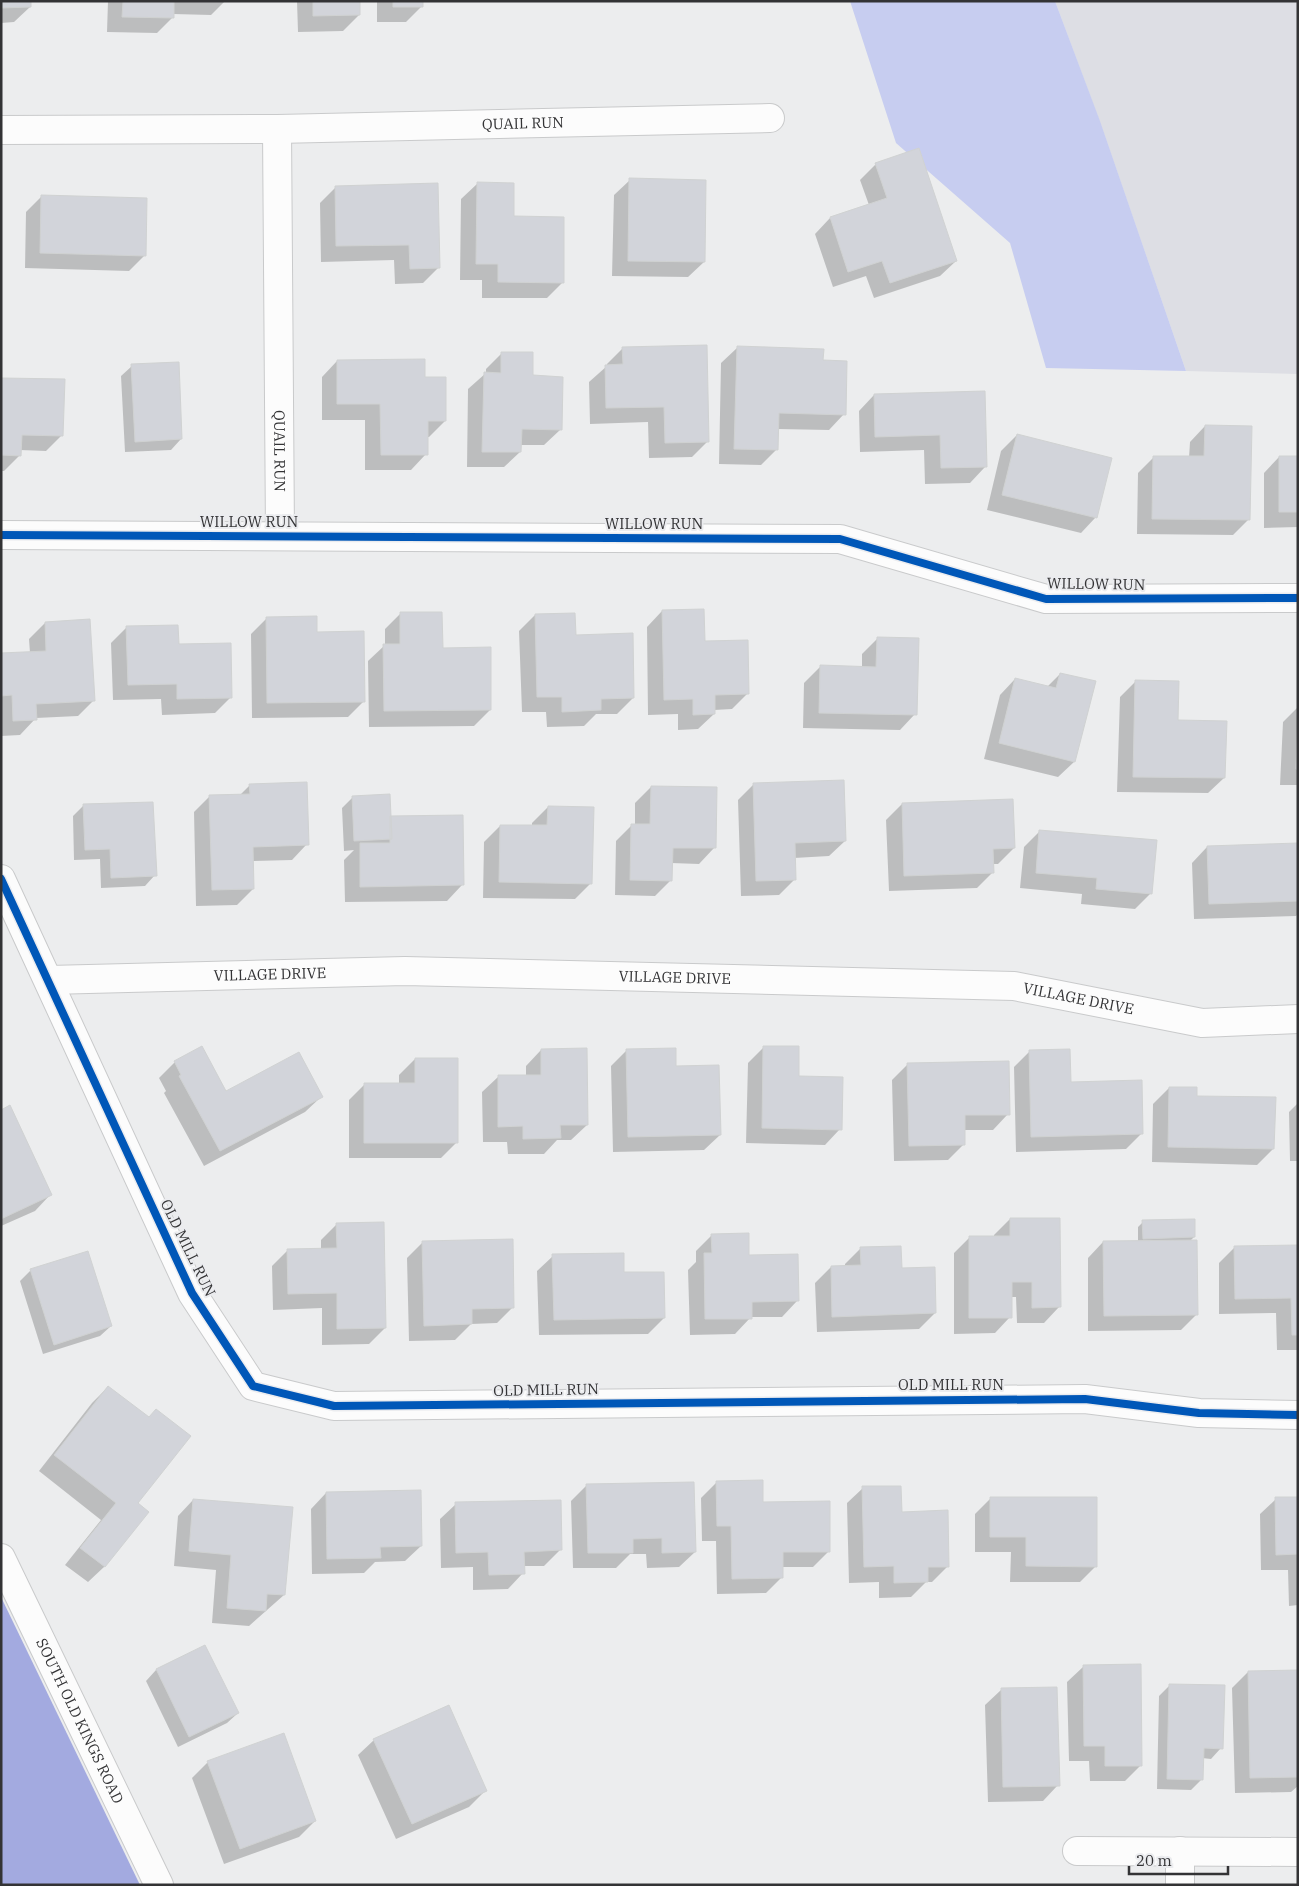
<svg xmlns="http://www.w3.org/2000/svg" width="1299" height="1886" viewBox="0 0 1299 1886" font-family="'IBM Plex Serif',serif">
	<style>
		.built { fill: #dddee4 }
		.forest { fill: #c7cdf0 }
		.water { fill: #a3aae0 }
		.shadow { fill: #0003 }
		.building { fill: #d2d4da; stroke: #d0d2d2 }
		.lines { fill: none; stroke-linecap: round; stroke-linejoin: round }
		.minor-casing { stroke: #c9cacb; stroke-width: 30 }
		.minor { stroke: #fcfcfc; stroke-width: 28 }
		.cycleway-casing { stroke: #ebecef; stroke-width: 11 }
		.cycleway { stroke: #0057b8; stroke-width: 8 }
		.labels { text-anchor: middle; stroke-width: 4; stroke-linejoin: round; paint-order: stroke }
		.street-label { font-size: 15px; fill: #333335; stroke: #ebecef }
	</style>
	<rect width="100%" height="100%" fill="#ecedee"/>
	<path class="built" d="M1055 1H1298V374L1186 371 1100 122Z"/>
	<path class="forest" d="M850 1H1055L1100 121 1186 371 1046 368 1010 243 896 143Z"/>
	<path class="water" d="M1 1597 140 1885H1Z"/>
	<path class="shadow" d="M1 1 30 7 14 22 1 23Z
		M108 1H225L211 15 173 14V17L157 33 107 32Z
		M297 1H358L359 15 343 31 298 32Z
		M377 1H422V6L406 22H377Z
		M876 164 956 261 940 276 874 298 866 276 833 287 815 234 830 218 869 205 860 180Z
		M630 180 704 262 688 277 612 276 614 195Z
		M477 184 512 217 563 282 547 298H482V280H460L461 199Z
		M336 187 438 268 423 283 395 284 394 260 321 262 320 203Z
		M42 196 145 255 129 271 25 268 26 212Z
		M623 348 708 441 692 457 649 458 648 422 590 424 589 382 607 366V364Z
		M737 348 822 361 844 414 829 430 778 429 777 449 761 465 719 464 721 363Z
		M502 353 531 377 560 430 544 445H520V452L504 467H467L468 389 486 373V369Z
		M337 361 424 378 445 421 429 437H426V454L411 470H365V420H322V377Z
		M132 366 181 439 171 450 125 452 121 376Z
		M1 379 62 435 46 451 20 450V455L4 471H1Z
		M984 393 985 467 970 483 925 484 924 450 860 452 859 411 874 395Z
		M1205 426 1249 519 1233 535 1137 534 1138 473 1154 457 1189 458 1190 442Z
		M1017 435 1096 517 1081 533 987 510 1001 451Z
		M1279 457H1298V527L1264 528V473Z
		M662 611 703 643 748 693 732 709 714 710V714L698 729 678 730V714L648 715 647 627Z
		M400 614 441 649 490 710 474 726 369 727 368 661 385 645V629Z
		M535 615 575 636 633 698 617 714H596L584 726 547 727 546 712H522L519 631Z
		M267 618 316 633 364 701 348 717 252 718 251 634Z
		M45 623 93 701 78 716 36 718 20 735 1 736V654L30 653 29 639Z
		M127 627 177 645 231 697 215 713 162 715 161 699 113 700 111 643Z
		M878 638 915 714 900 730 803 728 804 683 820 667 862 668V654Z
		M1060 674 1094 682 1074 762 1058 777 984 759 1000 695 1015 679 1047 687Z
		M1135 682 1176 721 1224 778 1208 793 1117 792 1120 697Z
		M1298 707V785H1280L1283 722Z
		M754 784 845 841 829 856 794 858V880L779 895 741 896 738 800Z
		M250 785 307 844 292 860 253 861V889L237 905 196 906 194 812 210 796H239Z
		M651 787 714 848 699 864 671 863V880L655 896 615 895 616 841 632 825H635V803Z
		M353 797 389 819 462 885 447 901 345 902 344 860 354 850 344 851 342 808Z
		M902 804 1014 848 998 864H993V872L977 888 889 891 886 820Z
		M83 806 155 875 145 886 101 888 100 859 74 860 73 816Z
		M548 807 591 883 575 899 483 898 484 842 500 826H532V823Z
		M1040 831 1151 893 1135 909 1081 904 1082 894 1020 888 1024 847Z
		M1298 844V914L1296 916 1194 919 1192 863 1207 847Z
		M764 1047 797 1077 840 1129 825 1145 746 1143 748 1063Z
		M202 1048 226 1092 321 1097 305 1112 204 1166 164 1093 166 1091 159 1078 175 1062Z
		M541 1050 587 1125 571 1140H557L544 1154H508L507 1142H483L482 1092 498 1077 526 1076V1066Z
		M627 1050 675 1067 720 1135 704 1150 613 1152 611 1066Z
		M1030 1051 1069 1083 1142 1133 1126 1149 1016 1152 1014 1067Z
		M415 1059 457 1142 441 1158H349V1100L365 1084H399V1075Z
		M908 1064 1008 1114 993 1130H964V1144L948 1160 894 1161 892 1080Z
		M1169 1088 1196 1097 1273 1149 1257 1165 1152 1162 1153 1104Z
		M1298 1103V1161H1290L1289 1112Z
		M1 1111 50 1195 35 1211 1 1226Z
		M1010 1219 1059 1307 1044 1323H1017L1016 1297H1010V1317L995 1333 954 1334V1253L969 1238H994V1235Z
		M1143 1222 1194 1237 1190 1241 1197 1314 1181 1330 1088 1331V1258L1103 1242H1138V1227Z
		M337 1224 385 1328 369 1344 322 1345V1308L273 1310 272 1266 288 1250 321 1249V1240Z
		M712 1235 747 1256 797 1301 782 1317H751L735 1334 690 1335 688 1270 696 1262V1251Z
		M423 1242 513 1307 497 1323 471 1324 455 1340 409 1341 407 1258Z
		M1298 1246V1350H1277L1276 1313 1219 1314V1263L1235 1247Z
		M861 1248 901 1269 935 1313 919 1329 817 1332 815 1283 831 1267H845V1264Z
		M553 1256 623 1274 664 1318 648 1334 539 1335 537 1271Z
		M31 1270 111 1326 100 1336 43 1354 20 1281Z
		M108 1387 136 1503 148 1512 104 1567 88 1582 65 1565 101 1520 39 1471 92 1403Z
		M717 1482 761 1504 829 1551 813 1567H782V1577L766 1593 717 1594 716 1541H702L701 1498Z
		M587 1485 695 1552 679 1567 647 1568 646 1554H630L616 1568H573L571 1501Z
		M863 1488 900 1513 948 1566 932 1582H926L911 1597 879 1598V1582L849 1583 847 1503Z
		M326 1493 421 1546 405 1561 375 1562 364 1573 312 1574 311 1509Z
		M991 1498 1096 1566 1080 1582H1010L1011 1552H975V1514Z
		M1298 1498V1605L1289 1606 1288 1570H1261L1260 1514 1276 1499Z
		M193 1500 284 1595 249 1626 212 1623 216 1570 174 1566 178 1516Z
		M456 1504 560 1550 544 1566H523V1573L508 1589 473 1590V1567L441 1568 440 1519Z
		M205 1646 238 1713 227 1723 178 1747 146 1681 156 1670Z
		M1083 1667 1141 1765 1125 1781H1090L1089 1761H1069L1067 1682Z
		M1298 1671V1786L1291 1792 1235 1793 1232 1688 1248 1672Z
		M1170 1685 1221 1748 1211 1759 1202 1758 1201 1780 1191 1790 1157 1789 1159 1696Z
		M1001 1690 1058 1785 1043 1801 988 1802 985 1705Z
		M374 1740 485 1791 469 1807 396 1839 358 1755Z
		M208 1762 315 1821 299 1837 224 1864 192 1778Z"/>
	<path class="building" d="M1 1H31V7L1 8Z
		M123 1H174V18L122 17Z
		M313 1H360V15L313 16Z
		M393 1H423V7H393Z
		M919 148 957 261 890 283 882 261 848 272 830 217 887 198 875 163Z
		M629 178 706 180 705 262 628 261Z
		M477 182 514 183V216L564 217V283L498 282V264H476Z
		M438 183 440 268 410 269 409 245 336 246 335 186Z
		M41 195 147 198 146 256 40 253Z
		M707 345 709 442 665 443 664 407 606 408 605 365 623 364 622 347Z
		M737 346 824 349 823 360 847 361 846 415 779 413 778 450 734 449Z
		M501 352H533V375L563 377 562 430 522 429 521 452H482L484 372 501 373Z
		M425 359V377H446V421H428V455H381L380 404H337V360Z
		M179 362 182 439 135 442 131 364Z
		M1 378 65 379 63 436 22 435 21 456 1 455Z
		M985 391 987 467 941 468 940 435 875 437 874 394Z
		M1205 425 1252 426 1250 520 1152 519 1153 456H1204Z
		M1017 434 1112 458 1097 518 1002 495Z
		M1279 456H1298V512H1279Z
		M704 609 705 641 748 640 749 694 715 695V714L693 715V699L664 700 662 610Z
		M400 612H442L443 648 491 647V710L384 711 383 644H400Z
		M575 613 576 635 633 633 634 698 601 699V710L562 712V697H537L535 614Z
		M317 616V632L364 631 365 702 267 703 266 617Z
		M90 619 95 701 36 704 37 720 13 721 12 695 1 696V653L46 651 45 622Z
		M178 625 179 644 231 643 232 698 177 699V684L128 685 126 626Z
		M877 637 919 638 917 715 819 713 820 665 876 667Z
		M1060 673 1096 681 1075 762 999 743 1015 678 1056 688Z
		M1135 680 1179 681 1178 720 1227 721 1225 778 1133 777Z
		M1298 713V770L1296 769Z
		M844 780 846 841 795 843 796 880 756 881 753 783Z
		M307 782 309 845 253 847 254 889 212 890 209 795 250 794 249 784Z
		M651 786 717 787 716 848H673L672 881 630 880 631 824H650Z
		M390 794 392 839 354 841 352 796Z
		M1013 799 1015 848 993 849 994 873 904 876 902 803Z
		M153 802 157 876 111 878 110 849 85 850 83 804Z
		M548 806 594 807 592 884 499 882 500 825H547Z
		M463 815 464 885 360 887V843H390V816Z
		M1039 830 1157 840 1152 894 1096 889 1097 878 1036 873Z
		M1298 843V901L1209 904 1207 846Z
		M202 1046 226 1091 299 1052 323 1097 220 1151 179 1076 181 1075 174 1061Z
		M763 1046H799V1076L843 1077 842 1130 762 1128Z
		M587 1048 588 1125H560L561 1138 523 1139V1126L498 1127V1075H541V1049Z
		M676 1048V1066L719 1065 721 1135 628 1137 626 1049Z
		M1070 1049 1071 1082 1142 1080 1143 1134 1031 1137 1029 1050Z
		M415 1058H458V1143H364V1083H415Z
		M1009 1061 1010 1115H965V1145L909 1146 907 1063Z
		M1169 1087H1197V1096L1276 1097 1274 1149 1168 1147Z
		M10 1105 52 1195 1 1219V1110Z
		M1010 1218H1060L1061 1307 1032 1308V1282H1012V1318H969V1236H1010Z
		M1195 1219V1237L1143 1239 1142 1220Z
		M384 1222 386 1328 337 1329V1293L288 1294 287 1249 337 1248 336 1223Z
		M749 1233V1255L798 1254 799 1301 752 1302V1319H705L704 1253H712L711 1234Z
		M513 1239 514 1308 472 1309V1324L424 1326 422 1241Z
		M1197 1240 1198 1315 1104 1316 1103 1241Z
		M1298 1245V1335H1292L1291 1298 1235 1299 1234 1246Z
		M901 1246 902 1268 935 1267 936 1313 832 1317 831 1266 861 1265 860 1247Z
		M88 1251 112 1326 54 1345 30 1269Z
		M624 1253V1272H664L665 1318 554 1320 552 1254Z
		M108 1386 149 1417 156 1409 191 1436 138 1503 149 1512 105 1567 80 1548 116 1503 54 1455Z
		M763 1480V1502L830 1501V1552H783V1578L732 1579 731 1526H717L716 1481Z
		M694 1482 696 1552 662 1553V1538L633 1539V1553H588L586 1484Z
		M862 1486H901L902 1512 948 1510 949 1567H928V1582L894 1583V1566L864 1567Z
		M421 1490 422 1546 380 1547 381 1558 327 1559 326 1492Z
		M990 1497H1097V1567L1026 1566V1537H990Z
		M1275 1497H1298V1554L1276 1555Z
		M193 1499 293 1507 285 1595 267 1594 266 1611 227 1608 231 1555 189 1551Z
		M561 1500 562 1550 524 1552 525 1574 489 1575 488 1552 456 1553 455 1502Z
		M205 1645 239 1713 189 1737 156 1669Z
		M1141 1664 1142 1766H1105V1746H1084L1083 1665Z
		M1298 1670V1777L1250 1778 1248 1671Z
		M1169 1684 1225 1685 1223 1749 1204 1748 1203 1780 1167 1779Z
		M1057 1687 1060 1786 1003 1787 1001 1688Z
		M449 1705 487 1791 412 1824 373 1739Z
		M284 1733 316 1821 240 1849 207 1761Z"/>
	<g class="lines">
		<g class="minor-casing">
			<g id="minor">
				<path id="s1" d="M277 129 280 535"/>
				<path id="s2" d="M1 130 277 129 770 118"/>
				<path d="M1 535 840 539 1046 599 1298 598"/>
				<path d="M1 879 192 1293 253 1386 334 1406 1085 1399 1199 1413 1298 1415"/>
				<path id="s3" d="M49 980 405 971 1014 986 1202 1023 1298 1019"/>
				<path id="s4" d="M1 1558 159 1885"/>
				<path d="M1077 1851 1298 1852"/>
				<path d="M1180 1851V1885"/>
			</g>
		</g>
		<use href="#minor" class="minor"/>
		<g class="cycleway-casing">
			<path id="cycleway" d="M1 535 840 539 1046 599 1298 598
				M1 879 192 1293 253 1386 334 1406 1085 1399 1199 1413 1298 1415"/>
		</g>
		<use href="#cycleway" class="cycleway"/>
	</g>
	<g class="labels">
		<g class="street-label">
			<text dy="5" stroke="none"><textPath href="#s2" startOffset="522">QUAIL RUN</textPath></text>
			<text dy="5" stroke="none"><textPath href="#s1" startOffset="322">QUAIL RUN</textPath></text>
			<text x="249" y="527">WILLOW RUN</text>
			<text x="654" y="529">WILLOW RUN</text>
			<text transform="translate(1096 584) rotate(1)" y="5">WILLOW RUN</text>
			<text dy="5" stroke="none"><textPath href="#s3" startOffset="221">VILLAGE DRIVE</textPath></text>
			<text dy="5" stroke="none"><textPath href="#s3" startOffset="626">VILLAGE DRIVE</textPath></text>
			<text dy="5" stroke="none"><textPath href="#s3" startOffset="1031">VILLAGE DRIVE</textPath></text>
			<text transform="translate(188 1248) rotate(64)" y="5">OLD MILL RUN</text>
			<text x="951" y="1390">OLD MILL RUN</text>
			<text transform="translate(546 1390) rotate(-1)" y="5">OLD MILL RUN</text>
			<text dy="5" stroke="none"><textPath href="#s4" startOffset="181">SOUTH OLD KINGS ROAD</textPath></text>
		</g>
	</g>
	<rect width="1299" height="1886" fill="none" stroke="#333335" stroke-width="5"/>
	<path d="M1129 1866v8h99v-8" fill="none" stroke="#333335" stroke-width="2.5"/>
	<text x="1136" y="1866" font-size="15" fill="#333335" stroke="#ebecef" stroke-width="4" paint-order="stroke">20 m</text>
</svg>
